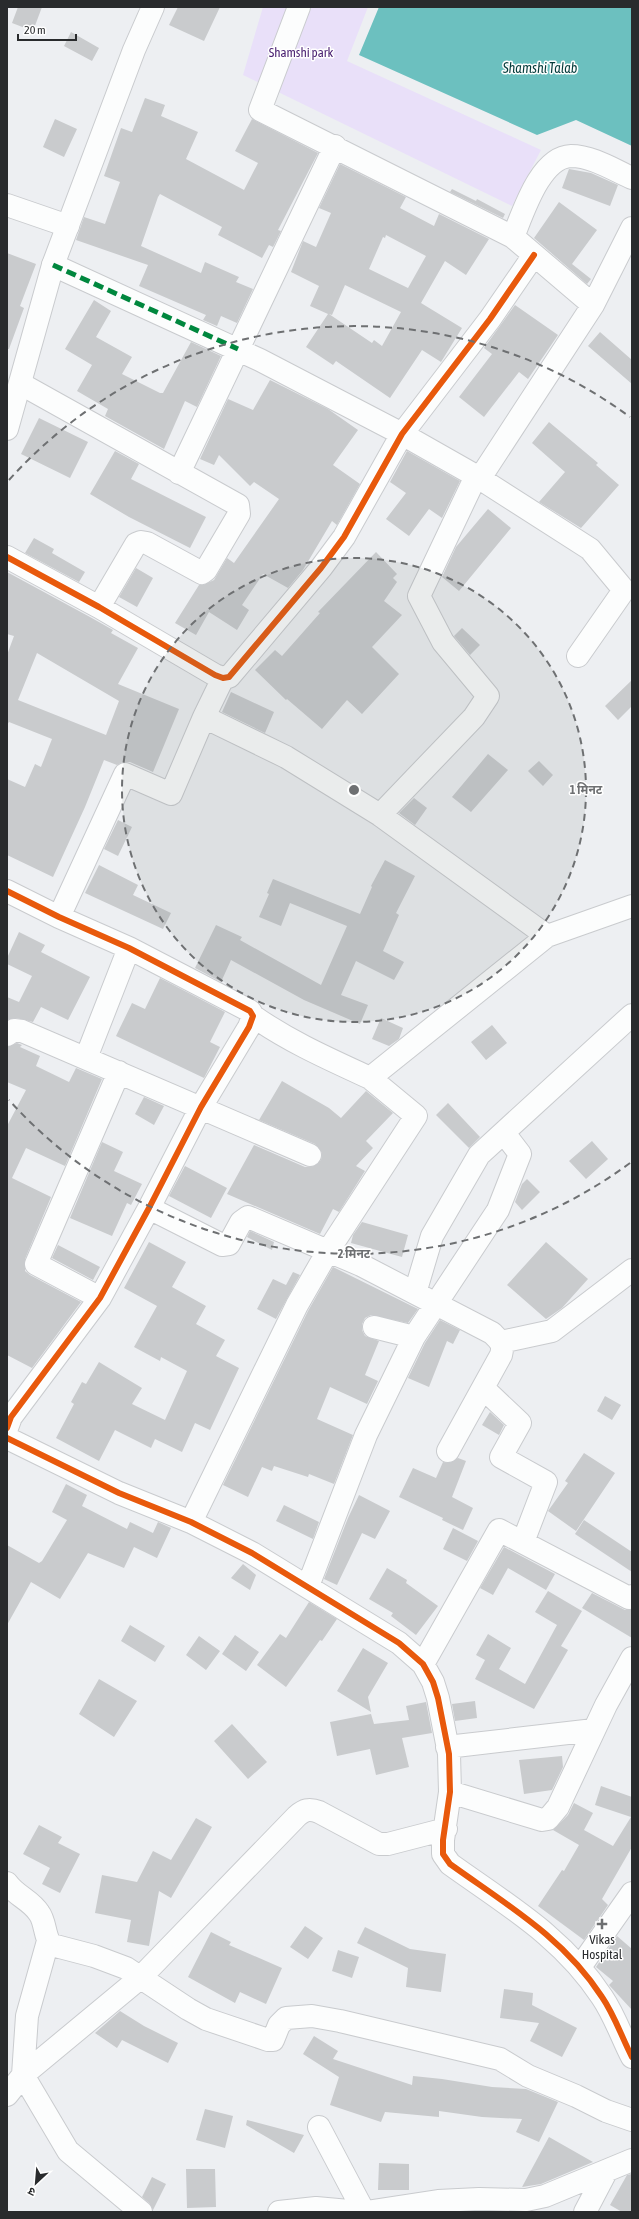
<svg xmlns="http://www.w3.org/2000/svg" width="639" height="2219" viewBox="0 0 639 2219" font-family="'Asap Condensed','Noto Sans Devanagari',sans-serif">
	<style>
		.green { fill: #e9e0f9 }
		.water { fill: #6cc0bf }
		.building { fill: #c9cbcd; fill-rule: evenodd }
		.lines { fill: none; stroke-linecap: round; stroke-linejoin: round }
		.street-casing { stroke: #c9cbce; stroke-width: 24 }
		.secondary-casing { stroke: #c9cbce; stroke-width: 24 }
		.street { stroke: #fcfdfd; stroke-width: 22 }
		.secondary { stroke: #fcfdfd; stroke-width: 22 }
		.quiet { stroke: #00873e; stroke-width: 5; stroke-dasharray: 10 5; stroke-linecap: butt }
		.cycleway-casing { stroke: #fff; stroke-width: 8 }
		.cycleway { stroke: #e8590c; stroke-width: 6 }
		.ring { fill: none; stroke: #6e7072; stroke-width: 2; stroke-dasharray: 7 5 }
		.poi-dot { fill: #6e7072; stroke: #fff; stroke-width: 1.5 }
		.labels { text-anchor: middle; stroke-width: 3; stroke-linejoin: round; paint-order: stroke }
		.park-label { font-size: 13px; fill: #4c2373; stroke: #fff }
		.poi-label { font-size: 13px; fill: #292b2d; stroke: #fff }
		.water-label { font-size: 14px; font-style: italic; fill: #033b3a; stroke: #fff }
		.centre { fill: #6e7072; stroke: #fff; stroke-width: 2 }
		.ring-label { font-size: 12px; text-anchor: middle; font-weight: bold; fill: #6e7072; stroke: #fff; stroke-width: 3; stroke-linejoin: round; paint-order: stroke }
	</style>
	<rect width="100%" height="100%" fill="#edeff2"/>
	<path class="green" d="M263 7H368L347 61 541 150 512 206 243 75Z"/>
	<path class="water" d="M379 7H632V146L576 120 537 135 359 55Z"/>
	<path class="building" d="M18 7H42L33 31 12 23Z
		M178 7H220L204 41 169 25Z
		M71 32 99 48 92 61 64 46Z
		M145 98 165 105 161 116 198 132 186 159 244 190 258 163 235 151 252 119 318 153 278 230 281 231 273 247 269 245 262 258 218 235 222 227 160 194 158 197 141 246 201 273 205 262 239 277 236 282 253 289 237 323 221 316 217 326 203 320 206 315 139 286 148 265 76 240 84 217 105 224 120 182 104 176 121 128 132 132Z
		M55 119 77 129 64 157 43 147Z
		M340 164 406 197 400 208 434 226 439 214 489 239 466 275 445 261 421 303 462 328 441 362 422 350 390 398 336 361 333 365 306 347 328 314 310 306 319 286 291 272 303 241 316 247 331 213 319 208ZM386 235 426 256 408 288 369 269 383 237 385 238ZM345 285 401 312 382 346 374 340 372 343 329 314 332 315Z
		M569 169 591 173 618 185 610 206 562 188Z
		M452 189 476 201 477 199 505 214 503 218 450 192Z
		M559 202 597 230 572 264 591 279 587 284 534 238Z
		M7 253 36 264 20 306 24 308 9 349H7Z
		M94 300 111 311 96 337 132 357 122 374 160 393H163L191 342 221 356 197 407 185 401 164 449 105 416 108 409 77 391 92 365 65 349Z
		M515 305 558 335 528 379 519 372 484 417 459 397 492 354 484 348Z
		M600 332 632 360V384L588 346Z
		M270 380 328 409 358 430 333 465 360 484 337 525 332 521 303 570 288 588 263 574 242 605 249 610 237 630 209 612 196 635 175 623 199 585H203L214 580 227 558 234 563 279 499 254 482 250 486 219 455 214 465 200 459 228 399 253 410Z
		M39 418 88 442 70 478 21 454Z
		M549 422 598 463 596 465 619 485 581 528 539 502 565 472 532 443Z
		M115 451 139 464 131 479 206 517 190 548 129 517 90 494Z
		M407 451 460 481 442 518 429 509 409 536 386 519 406 493 390 482Z
		M488 509 511 528 459 591 442 577 456 547Z
		M34 538 54 549 52 553 85 572 79 582 25 553Z
		M376 552 397 574 393 578 397 582 384 601 402 615 372 647 399 674 362 714 347 700 322 729 287 699 286 700 255 670 275 650 282 656 320 613 318 612Z
		M136 568 153 578 137 607 119 597Z
		M7 572 90 617 113 630 111 633 138 648 118 684 179 709 153 772 130 762H123L117 765 104 760 85 807 53 877 7 855V779L25 787 35 764 41 767 52 739 9 722 7 725V655L14 636 7 634ZM37 653 119 701 106 735 18 700Z
		M462 628 480 645 470 655 454 636Z
		M632 680V706L618 720 605 706Z
		M231 692 274 712 265 733 222 712Z
		M488 754 508 770 471 812 452 797Z
		M539 761 553 775 543 786 528 771Z
		M414 798 427 808 415 825 399 813Z
		M118 820 132 827 118 856 104 849Z
		M385 860 415 876 396 913 399 915 383 951 404 962 394 980 356 961 341 995 368 1005 360 1024 304 1000 231 960 221 982 195 968 216 925 242 937 240 940 321 985 347 926 290 903 281 926 259 917 269 894 267 893 273 879 360 914 372 887 371 886Z
		M99 865 138 885 133 895 171 913 163 929 85 893Z
		M19 932 45 945 41 952 90 977 68 1020 41 1007 33 1022 16 1018 7 1020V997L19 1002 32 976 7 964V958Z
		M160 978 225 1012 210 1042 220 1047 204 1078 116 1036 132 1003 145 1009Z
		M381 1018 403 1028 399 1039 389 1046 372 1039Z
		M492 1025 507 1043 486 1060 471 1042Z
		M17 1043 22 1045 20 1047 40 1056 36 1066 69 1082 76 1068 102 1079 65 1166 26 1148 12 1178 51 1197 25 1259V1271L30 1275 81 1302 32 1368 7 1355V1126L26 1090 7 1082V1047Z
		M282 1081 329 1108 341 1118 366 1091 393 1113 366 1141 373 1148 356 1166 365 1171 339 1212 333 1209 320 1234 227 1194 254 1145 305 1167H312L321 1160 322 1153 315 1144 259 1120Z
		M144 1097 164 1106 154 1125 135 1114Z
		M448 1103 480 1137 469 1148 436 1115Z
		M592 1141 608 1159 586 1179 569 1161Z
		M102 1142 123 1152 114 1171 142 1184 131 1205 127 1203 112 1236 70 1218Z
		M185 1166 227 1188 211 1218 169 1196Z
		M527 1179 540 1192 522 1210 515 1202 522 1184Z
		M362 1222 408 1235 402 1257 351 1243 353 1235Z
		M250 1231 274 1242 272 1250 247 1237Z
		M149 1242 186 1262 172 1287 206 1306 196 1324 225 1340 216 1356 239 1368 210 1430 195 1423 182 1452 155 1439 151 1448 115 1430 99 1461 56 1438 74 1404 71 1402 82 1382 86 1384 99 1362 142 1388 132 1404 165 1420 187 1371 161 1357 160 1361 134 1347 157 1306 124 1288Z
		M546 1242 588 1279 562 1308 546 1319 507 1285Z
		M58 1245 100 1267 93 1280 52 1258Z
		M333 1267 418 1309 408 1323 371 1315 365 1318 362 1324V1330L365 1336 379 1341 365 1375 378 1381 367 1404 330 1387 317 1419 353 1435 334 1484 309 1474 308 1477 274 1466 272 1471 262 1467 248 1497 223 1485 308 1311Z
		M293 1272 300 1275 276 1319 257 1309 273 1279 286 1285Z
		M440 1320 460 1330 453 1344 447 1341 429 1387 408 1378 425 1343Z
		M605 1396 621 1405 612 1420 597 1411Z
		M490 1412 504 1425 499 1435 482 1425Z
		M584 1453 615 1473 576 1531 548 1511 568 1483 565 1481Z
		M458 1458 466 1461 452 1497 473 1508 463 1530 442 1520 443 1518 399 1497 413 1468 436 1478 443 1462 449 1463Z
		M66 1484 87 1495 82 1506 127 1529 130 1522 153 1533 158 1522 171 1528 157 1558 134 1547 124 1568 88 1553 60 1599 31 1582 7 1625V1545L39 1563 42 1561 67 1520 52 1512Z
		M359 1495 390 1511 375 1539 362 1533 337 1585 324 1579 348 1518Z
		M284 1505 319 1522 313 1539 276 1521Z
		M584 1520 632 1552V1572L575 1534Z
		M453 1528 478 1541 467 1561 443 1549Z
		M504 1547 555 1574 546 1590 508 1568 493 1595 480 1588Z
		M243 1564 256 1575 250 1590 231 1578Z
		M387 1568 407 1580 406 1583 438 1606 416 1635 391 1616 393 1613 369 1599Z
		M548 1591 582 1611 561 1646 568 1650 534 1709 475 1679 485 1660 476 1655 488 1634 511 1648 499 1669 525 1684 557 1625 535 1612Z
		M592 1593 625 1610H632V1638L582 1608Z
		M309 1602 337 1619 322 1641 320 1640 286 1687 257 1665 280 1634 286 1638Z
		M130 1625 165 1646 155 1662 121 1641Z
		M235 1635 259 1652 246 1671 222 1654Z
		M199 1636 220 1651 206 1670 186 1655Z
		M363 1648 388 1663 368 1697 371 1712 337 1691Z
		M99 1679 137 1701 114 1737 79 1714Z
		M475 1701 477 1718 455 1721 452 1704Z
		M426 1702 432 1733 402 1738 409 1767 376 1775 370 1749 337 1756 330 1722 371 1714 374 1724 409 1720 406 1706Z
		M232 1724 267 1762 248 1779 214 1741Z
		M562 1756 563 1767 552 1790 524 1794 519 1760Z
		M601 1786 632 1797V1847L602 1899 608 1905 584 1940 538 1906 562 1870 564 1871 579 1845 553 1830 568 1815 574 1803 593 1813 584 1830 613 1846 631 1817 595 1805Z
		M196 1818 212 1827 171 1898 159 1891 149 1946 127 1942 131 1920 95 1913 102 1875 137 1882 153 1851 171 1860Z
		M39 1825 62 1837 58 1843 80 1854 60 1893 42 1884 50 1868 23 1854Z
		M305 1926 323 1938 308 1959 290 1947Z
		M365 1927 410 1949 446 1954 441 1992 406 1987 408 1968 357 1943Z
		M211 1932 231 1942 229 1945 282 1968 266 2004 240 1992 235 2003 188 1977Z
		M617 1936 632 1949V2010L609 1985 613 1981 596 1967Z
		M338 1950 359 1957 352 1978 332 1971Z
		M504 1989 533 1993 532 2005 577 2028 562 2057 530 2041 539 2023 500 2018Z
		M120 2011 144 2026 178 2043 168 2063 122 2040 117 2048 95 2033Z
		M314 2036 338 2051 333 2059 412 2085 413 2076 442 2079 492 2087 526 2089 558 2102 539 2142 516 2132 522 2119 482 2117 439 2111V2117L385 2112 381 2122 330 2105 339 2077 303 2054Z
		M205 2109 233 2116 225 2148 196 2140Z
		M247 2120 304 2135 294 2153 246 2125Z
		M549 2137 593 2162 541 2184 522 2187Z
		M379 2163 409 2164V2190H378Z
		M186 2169H215L216 2207 187 2208Z
		M632 2174V2212H622L610 2205 627 2175Z
		M152 2177 166 2184 153 2210 149 2203 142 2197Z"/>
	<g class="lines">
		<g class="street-casing">
			<path id="street" d="M299 7 260 110 513 237 593 305
				M7 205 68 226
				M513 237C523 213 540 157 571 156 592 156 614 170 632 178
				M53 265 260 360 402 434 476 476 484 472 593 305 632 228
				M21 384 238 505 239 514 206 570 202 573 147 543 141 542 136 544 99 607
				M179 473 335 146
				M7 557 99 607 215 675 223 678 229 677 321 568 344 537 402 434 490 319 534 255
				M223 678 204 717 286 757 380 815 547 936 632 906
				M380 815 474 717 488 696 443 642 419 596 476 476 590 549 624 590 578 656
				M7 891 59 917 129 948 250 1011 253 1016 249 1027 201 1107 149 1208 100 1298 11 1417 7 1428
				M59 917 125 774 171 794 204 717
				M253 1016C290 1042 329 1059 370 1078L547 936
				M7 1035 14 1030 22 1031 310 1155
				M86 1058 129 948
				M370 1078 416 1116 328 1251 361 1265 492 1333C500 1341 504 1344 501 1355L448 1451
				M149 1208 222 1245 229 1244 241 1222 248 1217 328 1251 297 1305 191 1522
				M415 1293 432 1236 479 1155 632 1015
				M100 1298 36 1264 119 1072
				M414 1337 498 1210 520 1154 504 1133
				M501 1342 552 1331 632 1270
				M483 1388 520 1423 501 1457 546 1482 523 1542
				M7 1438 119 1493 191 1522 252 1553 399 1643 423 1664 433 1682 438 1698 449 1754 450 1792 443 1840V1854L450 1864C507 1905 563 1937 602 1997 615 2016 622 2038 632 2057
				M308 1586 366 1435 414 1337 374 1327
				M423 1664 499 1530 629 1598 632 1596
				M447 1747 594 1730
				M450 1792 542 1820 548 1819 558 1807 606 1705 632 1658
				M7 1883C16 1896 31 1900 39 1913 46 1922 44 1938 52 1945L94 1956 126 1968 188 2009 206 2019 268 2040H273L279 2025 286 2018 312 2016 340 2021 500 2059 528 2076 576 2096 606 2111 632 2120
				M48 1941 27 2016 23 2075 68 2151 141 2212
				M580 1967 632 1893
				M7 2095 23 2075 140 1978 297 1816C304 1810 309 1808 319 1812L379 1844H388L446 1829
				M319 2127 364 2212
				M279 2212 316 2208 360 2212
				M366 2212 438 2201 479 2199 526 2200 545 2196 632 2160
				M585 2212 606 2172"/>
		</g>
		<g class="secondary-casing">
			<path id="secondary" d="M7 429 53 265 134 50 153 7"/>
		</g>
		<use href="#street" class="street"/>
		<use href="#secondary" class="secondary"/>
		<path class="quiet" d="M53 265 238 349"/>
		<g class="cycleway-casing">
			<path id="cycleway" d="M7 557 99 607 215 675 223 678 229 677 321 568 344 537 402 434 490 319 534 255
				M7 891 59 917 129 948 250 1011 253 1016 249 1027 201 1107 149 1208 100 1298 11 1417 7 1428
				M7 1438 119 1493 191 1522 252 1553 399 1643 423 1664 433 1682 438 1698 449 1754 450 1792 443 1840V1854L450 1864C507 1905 563 1937 602 1997 615 2016 622 2038 632 2057"/>
		</g>
		<use href="#cycleway" class="cycleway"/>
	</g>
	<circle cx="354" cy="790" r="232" fill="#6e7072" fill-opacity=".12"/>
	<g class="ring">
		<circle cx="354" cy="790" r="232"/>
		<path d="M630 1163A464 464 0 0 1 9 1100M9 480A464 464 0 0 1 630 417"/>
	</g>
	<path class="poi-dot" d="M600 1918h4v4h4v4h-4v4h-4v-4h-4v-4h4z"/>
	<g class="labels">
		<g class="park-label">
			<text x="301" y="57">Shamshi park</text>
		</g>
		<g class="poi-label">
			<text x="602" y="1944">Vikas<tspan x="602" dy="15">Hospital</tspan></text>
		</g>
		<g class="water-label">
			<text x="540" y="73">Shamshi Talab</text>
		</g>
	</g>
	<circle cx="354" cy="790" r="6" class="centre"/>
	<g class="ring-label">
		<text x="586" y="794">1 मिनट</text>
		<text x="354" y="1258">2 मिनट</text>
	</g>
	<rect width="639" height="2219" fill="none" stroke="#292b2d" stroke-width="16"/>
	<g transform="translate(36 2183) rotate(206)" stroke="#ffffff" stroke-width="3" paint-order="stroke">
	<path d="M0-3L7 15L0 10L-7 15Z" fill="#292b2d"/>
	<text y="-6" font-size="11" font-weight="bold" text-anchor="middle" fill="#292b2d">उ</text>
	</g>
	<path d="M18 34v6h58v-6" fill="none" stroke="#292b2d" stroke-width="2"/>
	<text x="24" y="34" font-size="12" fill="#292b2d" stroke="#ffffff" stroke-width="3" paint-order="stroke">20 m</text>
</svg>
